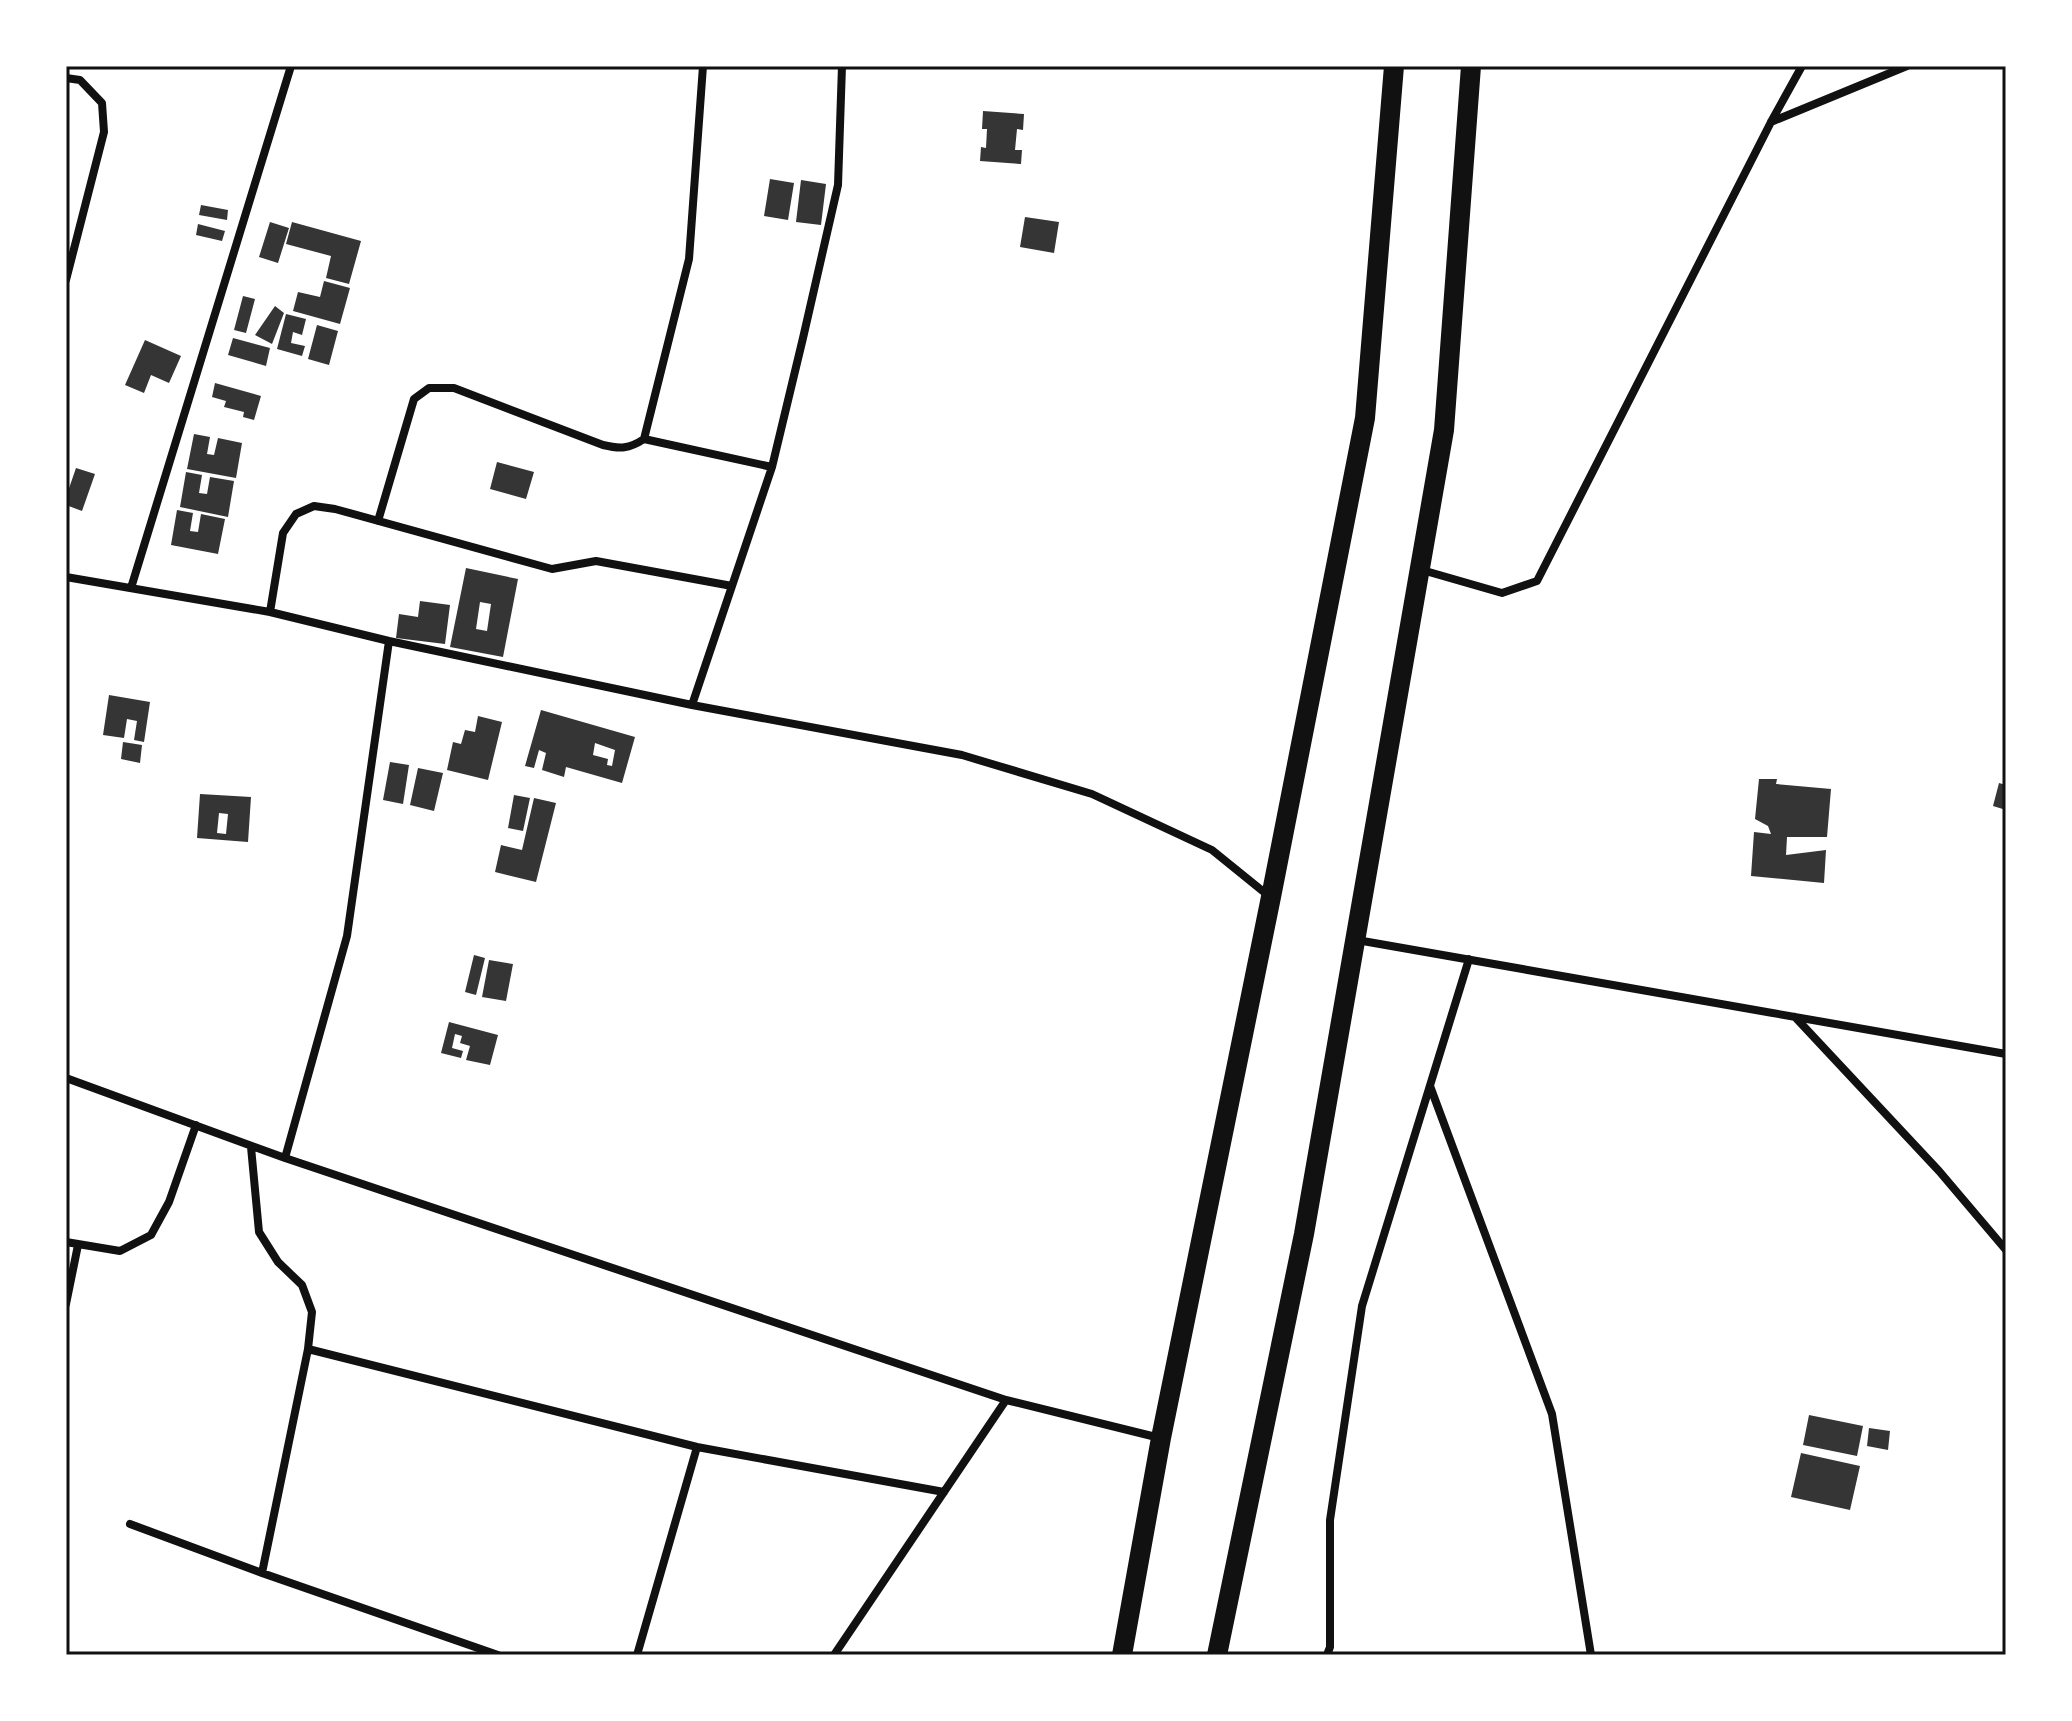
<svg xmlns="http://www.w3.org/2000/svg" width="2072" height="1721" viewBox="0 0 2072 1721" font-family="'PT Sans Narrow',sans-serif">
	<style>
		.building { fill: #353535; fill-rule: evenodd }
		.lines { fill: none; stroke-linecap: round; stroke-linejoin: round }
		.minor { stroke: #111; stroke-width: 8 }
		.primary { stroke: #111; stroke-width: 20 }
		.neatline { fill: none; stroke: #111; stroke-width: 3 }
	</style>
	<rect width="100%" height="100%" fill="#fff"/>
	<path class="building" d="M983 111 1024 114 1023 130 1017 129 1015 150H1022L1021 164 980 161 981 147 986 148 987 129H982Z
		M770 179 794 183 788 220 764 216Z
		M801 180 826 184 821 225 796 222Z
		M201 205 228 210 227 220 199 215Z
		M1025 217 1059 222 1054 253 1020 247Z
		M270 222 289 228 278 263 259 257Z
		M292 222 361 241 349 284 326 278 331 256 286 244Z
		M198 224 225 231 222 241 196 235Z
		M324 281 350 288 340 324 293 311 298 292 320 297Z
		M243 296 255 299 246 333 234 330Z
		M275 306 284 313 272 344 255 335Z
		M286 314 306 319 302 335 293 332 291 343 305 346 302 356 277 349Z
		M317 325 338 331 329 365 308 359Z
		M233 338 270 348 266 366 228 355Z
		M145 340 181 356 169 383 151 375 144 393 125 385Z
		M215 383 261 396 254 420 243 417 244 412 224 407 226 401 212 397Z
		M194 434 210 437 207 454 214 455 218 438 242 443 236 478 187 469Z
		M497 462 534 472 526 499 490 489Z
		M76 468 95 474 82 511 66 505V497Z
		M186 472 202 475 199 493 207 494 210 477 234 481 228 517 180 507Z
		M177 510 193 513 190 531 198 532 201 514 225 519 218 554 171 545Z
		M466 568 518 579 503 657 450 647ZM480 602 491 604 487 631 476 629Z
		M420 601 450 605 445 644 396 638 399 614 418 617Z
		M109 695 150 702 144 742 134 740 137 721 127 719 124 738 103 735Z
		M541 710 635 737 622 783 566 767 564 777 542 770 546 753 539 750 534 768 525 766ZM595 743 615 750 612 766 607 765 608 759 593 755Z
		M478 716 502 722 488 780 447 770 453 742 461 744 465 730 475 732Z
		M123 742 142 745 140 763 121 759Z
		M390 762 409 765 403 804 383 800Z
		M418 768 443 773 434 811 410 805Z
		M1759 779H1777L1776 784 1831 789 1827 837H1787L1786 855 1826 850 1824 883 1751 876 1754 832 1771 834 1768 826 1755 819Z
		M1999 783 2006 785V810L1993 806Z
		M200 794 251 797 248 842 197 838ZM219 813 228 814 226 834 217 833Z
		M514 795 530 798 523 831 508 828Z
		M534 798 556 803 536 882 495 872 501 845 522 850Z
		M474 955 485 958 476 995 465 992Z
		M489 960 513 964 506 1001 482 997Z
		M449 1022 498 1035 490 1065 466 1060 470 1046 460 1043 462 1036 455 1034 452 1048 463 1051 461 1058 441 1053Z
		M1809 1415 1863 1426 1857 1456 1803 1445Z
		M1869 1428 1890 1431 1888 1450 1867 1446Z
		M1801 1453 1860 1466 1850 1510 1791 1497Z"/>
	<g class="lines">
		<path class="minor" d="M66 78 80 80 102 103 104 132 66 280
			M1771 122 1907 66
			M644 439 772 467
			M378 521 414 399 429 388H454L603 445C620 449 629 449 644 439L689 259 703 66
			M1422 570 1502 593 1537 581 1771 122 1802 66
			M66 577 270 612 389 641 692 705 962 755 1092 794 1212 850 1270 897
			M131 588 291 66
			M270 612 283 533 296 514 314 506 335 509 552 569 596 561 732 586
			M692 705 772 467 803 338 838 185 842 66
			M1357 940 2006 1054
			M1795 1017 1939 1171 2006 1250
			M66 1078 285 1158 1006 1400
			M1430 1086 1552 1414 1591 1655
			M251 1147 259 1232 278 1262 302 1285 312 1312 308 1349 262 1573
			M285 1158 347 936 389 641
			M66 1242 120 1251 151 1235 169 1202 196 1125
			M66 1304 78 1245
			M308 1349 697 1447 944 1492
			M130 1524 262 1573 498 1655
			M637 1655 697 1447
			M834 1655 1006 1400 1160 1438
			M1327 1655 1330 1647V1520L1362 1306 1469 959"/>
		<path class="primary" d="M1122 1655 1161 1438 1271 897 1365 418 1394 66
			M1217 1655 1304 1234 1444 430 1471 66"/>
	</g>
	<rect width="2072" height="1721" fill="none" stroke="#ffffff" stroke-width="136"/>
	<rect x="68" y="68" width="1936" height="1585" class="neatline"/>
</svg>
